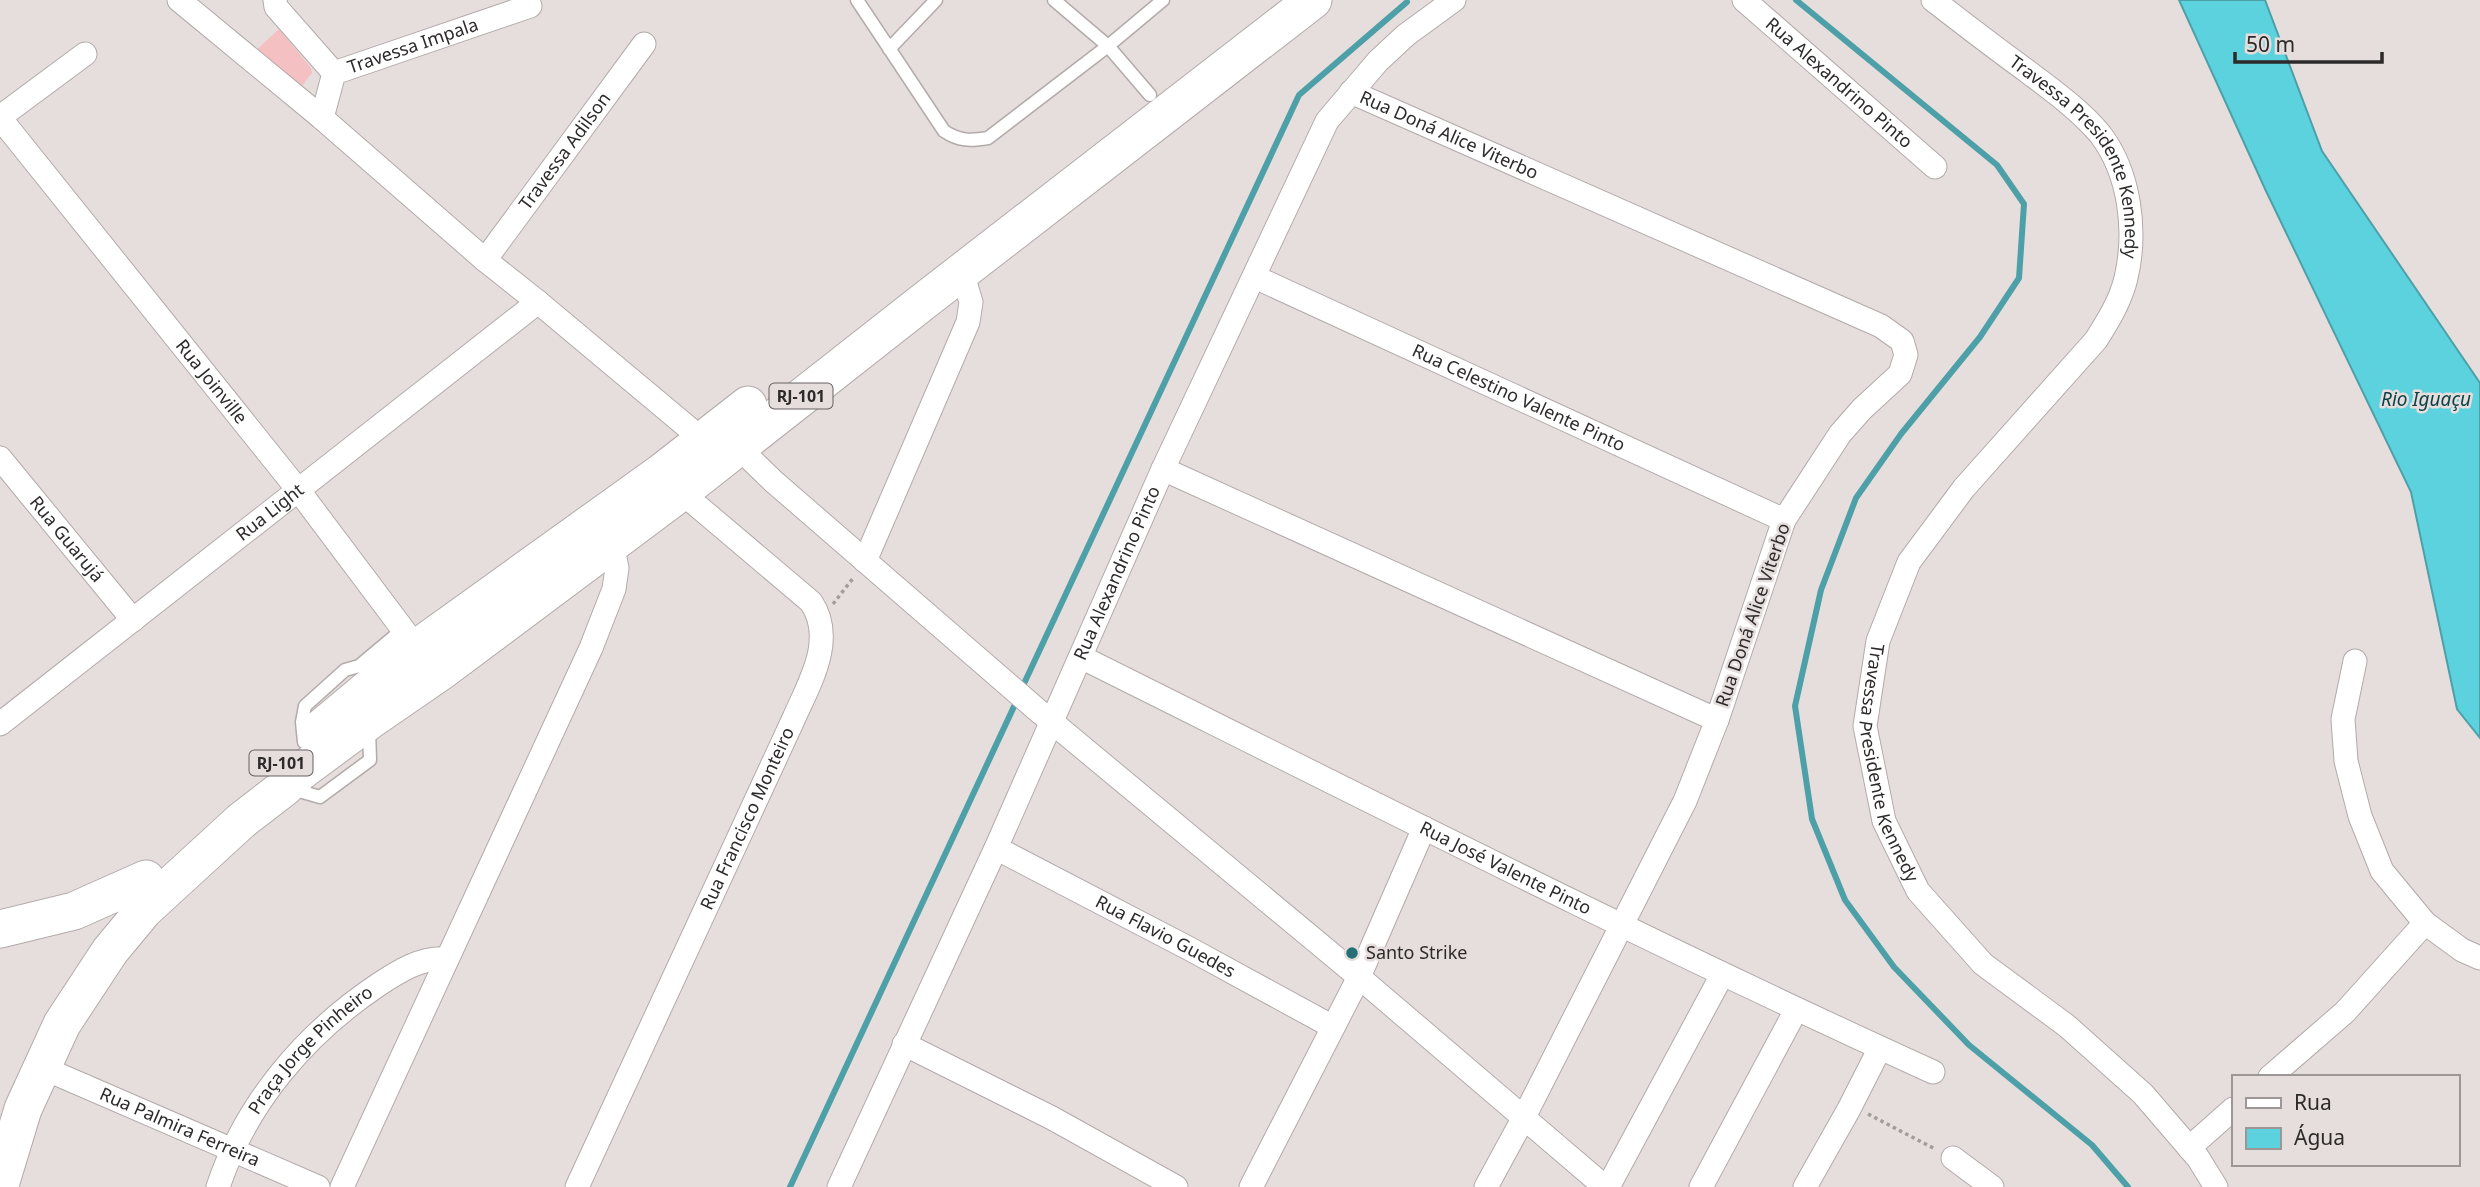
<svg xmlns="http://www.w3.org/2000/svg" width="2480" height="1187" viewBox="0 0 2480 1187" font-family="'Noto Sans',sans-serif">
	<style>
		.green { fill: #f5c0c1 }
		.water { fill: #5cd2de; stroke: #4ea0a8; stroke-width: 2 }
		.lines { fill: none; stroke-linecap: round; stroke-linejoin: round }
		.stream { stroke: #4ea0a8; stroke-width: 6 }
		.lane-casing { stroke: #b3aaaa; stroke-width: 15 }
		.street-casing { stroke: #b3aaaa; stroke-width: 25 }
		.primary-casing { stroke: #b3aaaa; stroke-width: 39 }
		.path { stroke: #a29c9b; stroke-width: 3.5; stroke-dasharray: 3.5 3.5; stroke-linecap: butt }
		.lane { stroke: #fff; stroke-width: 12 }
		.street { stroke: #fff; stroke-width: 23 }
		.primary { stroke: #fff; stroke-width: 37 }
		.poi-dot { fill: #256f76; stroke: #e6dedd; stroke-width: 2.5 }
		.labels { text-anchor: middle; stroke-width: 5; stroke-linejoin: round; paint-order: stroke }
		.shield { fill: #e6dedd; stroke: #646060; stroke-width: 2 }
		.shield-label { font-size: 16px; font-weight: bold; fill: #2d2a2a }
		.street-label { font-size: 18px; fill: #2d2a2a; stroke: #e6dedd }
		.poi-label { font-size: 18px; fill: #2d2a2a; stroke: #e6dedd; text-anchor: start }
		.water-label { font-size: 19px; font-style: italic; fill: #0b4247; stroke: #e6dedd }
	</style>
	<rect width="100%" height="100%" fill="#e6dedd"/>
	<path class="green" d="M279 29 311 68 312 73 301 87 252 54Z"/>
	<path class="water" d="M2179 0H2265L2322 151 2480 383V738L2457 709 2411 492 2266 191Z"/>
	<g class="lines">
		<path class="stream" d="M1796 0 1997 165 2024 204 2019 278 1980 337 1901 434 1856 498 1821 590 1795 706 1812 819 1845 900 1894 967 1969 1045 2092 1145 2128 1187
			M1021 690 1299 95 1407 2
			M790 1187 1017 700"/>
		<g class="lane-casing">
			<path id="lane" d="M857 0 944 131C959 141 970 141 988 138L1108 46 1163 0
				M1054 0 1108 46 1150 95
				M889 49 936 0
				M359 666 403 629
				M304 742 302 722 305 706 345 670 359 666 379 672
				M289 788 320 797 370 760 369 729"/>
		</g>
		<g class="street-casing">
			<g id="street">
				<path d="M179 0 322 118 485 260 538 302 703 440"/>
				<path d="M275 0 276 7 334 73"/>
				<path id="s1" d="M1744 0 1935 167"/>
				<path id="s2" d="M1933 0C1964 24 1995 48 2027 71 2052 90 2080 110 2100 134 2130 173 2137 231 2126 278 2121 300 2108 321 2096 340L1964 488 1909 562 1878 641 1865 726 1884 821 1918 891 1983 964 2067 1026 2143 1094 2198 1158 2216 1187"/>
				<path id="s3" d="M1351 92 1881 326 1902 341 1906 355 1900 374 1862 409 1840 434 1784 520 1717 720 1685 801 1523 1119 1486 1187"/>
				<path d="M0 117 85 54"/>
				<path id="s4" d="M0 118 299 491 417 648"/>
				<path id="s5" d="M322 118 334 73 530 6"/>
				<path id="s6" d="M485 260 644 44"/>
				<path id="s7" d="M1255 277 1784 520"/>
				<path d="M737 446 773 481 1035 708 1359 977 1605 1187"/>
				<path id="s8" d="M0 458 133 620"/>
				<path d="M1163 469 1717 720"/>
				<path d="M865 561 968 322 971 302 962 272"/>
				<path id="s9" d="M1081 657C1364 798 1645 941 1933 1072"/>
				<path d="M2355 661 2343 719 2346 761 2360 816 2382 871 2425 923 2462 950 2480 958"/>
				<path id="s10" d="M0 724 538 302"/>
				<path id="s11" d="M996 848 1190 949 1333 1027"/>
				<path d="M904 1044 1052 1118 1176 1187"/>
				<path id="s12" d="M43 1068 318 1187"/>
				<path d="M2270 1077 2345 1012 2425 923"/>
				<path d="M2189 1148 2233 1109"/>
				<path d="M1953 1158 1992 1187"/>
				<path id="s13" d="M218 1187C246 1103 305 1034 378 985 399 971 421 957 447 959"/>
				<path d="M342 1187 591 648 614 589 617 568 612 543"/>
				<path id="s14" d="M577 1187 794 718C810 682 836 639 811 602L681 492"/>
				<path id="s15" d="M839 1187 996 848 1163 469 1327 121 1378 61 1406 35 1454 0"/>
				<path d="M1251 1187 1359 977 1424 828"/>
				<path d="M1608 1187 1722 975"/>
				<path d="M1701 1187 1796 1010"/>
				<path d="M1805 1187 1849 1109 1880 1048"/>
			</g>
		</g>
		<g class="primary-casing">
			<path id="primary" d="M320 729 417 648 662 472 748 405
				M0 929 74 911 146 879
				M0 1185 23 1109 62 1024 110 951 144 910 241 821 285 787 300 772 369 721 443 670 681 492 924 301 1313 0"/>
		</g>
		<path class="path" d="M833 604 854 577
			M1868 1114 1935 1149"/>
		<use href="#lane" class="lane"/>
		<use href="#street" class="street"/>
		<use href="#primary" class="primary"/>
	</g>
	<circle class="poi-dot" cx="1352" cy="953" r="7"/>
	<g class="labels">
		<g class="shield">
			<rect x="769.5" y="383.5" width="63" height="25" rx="5"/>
			<rect x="249.5" y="750.5" width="63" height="25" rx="5"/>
		</g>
		<g class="shield-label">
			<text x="801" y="402">RJ-101</text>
			<text x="281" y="769">RJ-101</text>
		</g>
		<g class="street-label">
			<text dy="6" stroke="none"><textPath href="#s5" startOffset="130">Travessa Impala</textPath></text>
			<text dy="6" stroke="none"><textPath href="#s1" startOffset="126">Rua Alexandrino Pinto</textPath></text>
			<text dy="6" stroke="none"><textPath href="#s3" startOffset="107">Rua Doná Alice Viterbo</textPath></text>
			<text dy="6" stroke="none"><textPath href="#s6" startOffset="135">Travessa Adilson</textPath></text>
			<text dy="6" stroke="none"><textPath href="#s2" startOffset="222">Travessa Presidente Kennedy</textPath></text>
			<text dy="6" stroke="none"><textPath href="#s4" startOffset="338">Rua Joinville</textPath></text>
			<text dy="6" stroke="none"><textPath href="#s7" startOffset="290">Rua Celestino Valente Pinto</textPath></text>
			<text dy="6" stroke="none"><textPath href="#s10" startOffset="343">Rua Light</textPath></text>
			<text dy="6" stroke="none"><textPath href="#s8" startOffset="105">Rua Guarujá</textPath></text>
			<text dy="6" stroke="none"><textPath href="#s15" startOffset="674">Rua Alexandrino Pinto</textPath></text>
			<text transform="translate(1753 615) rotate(-71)" y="6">Rua Doná Alice Viterbo</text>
			<text dy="6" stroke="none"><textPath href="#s2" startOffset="936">Travessa Presidente Kennedy</textPath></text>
			<text dy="6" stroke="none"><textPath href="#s14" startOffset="406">Rua Francisco Monteiro</textPath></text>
			<text dy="6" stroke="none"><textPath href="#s9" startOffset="474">Rua José Valente Pinto</textPath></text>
			<text dy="6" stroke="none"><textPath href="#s11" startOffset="191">Rua Flavio Guedes</textPath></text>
			<text dy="6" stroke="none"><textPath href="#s13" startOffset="168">Praça Jorge Pinheiro</textPath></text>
			<text dy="6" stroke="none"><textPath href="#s12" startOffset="149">Rua Palmira Ferreira</textPath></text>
		</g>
		<g class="poi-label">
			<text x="1366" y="959">Santo Strike</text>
		</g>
		<g class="water-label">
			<text x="2426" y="406">Rio Iguaçu</text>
		</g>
	</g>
	<rect x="2232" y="1075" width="228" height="91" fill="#e6dedd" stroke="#9c9695" stroke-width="2"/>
	<rect x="2246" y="1098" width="35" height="10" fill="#ffffff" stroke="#9c9695" stroke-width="2"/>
	<text x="2294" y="1110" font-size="21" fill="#2d2a2a">Rua</text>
	<rect x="2246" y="1128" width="35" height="21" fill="#5cd2de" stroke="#9c9695" stroke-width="2"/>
	<text x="2294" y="1145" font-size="21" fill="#2d2a2a">Água</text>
	<path d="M2235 52v10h147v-10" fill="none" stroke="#2d2a2a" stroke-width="3.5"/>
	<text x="2246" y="52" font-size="21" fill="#2d2a2a" stroke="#e6dedd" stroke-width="5" paint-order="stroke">50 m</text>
</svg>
